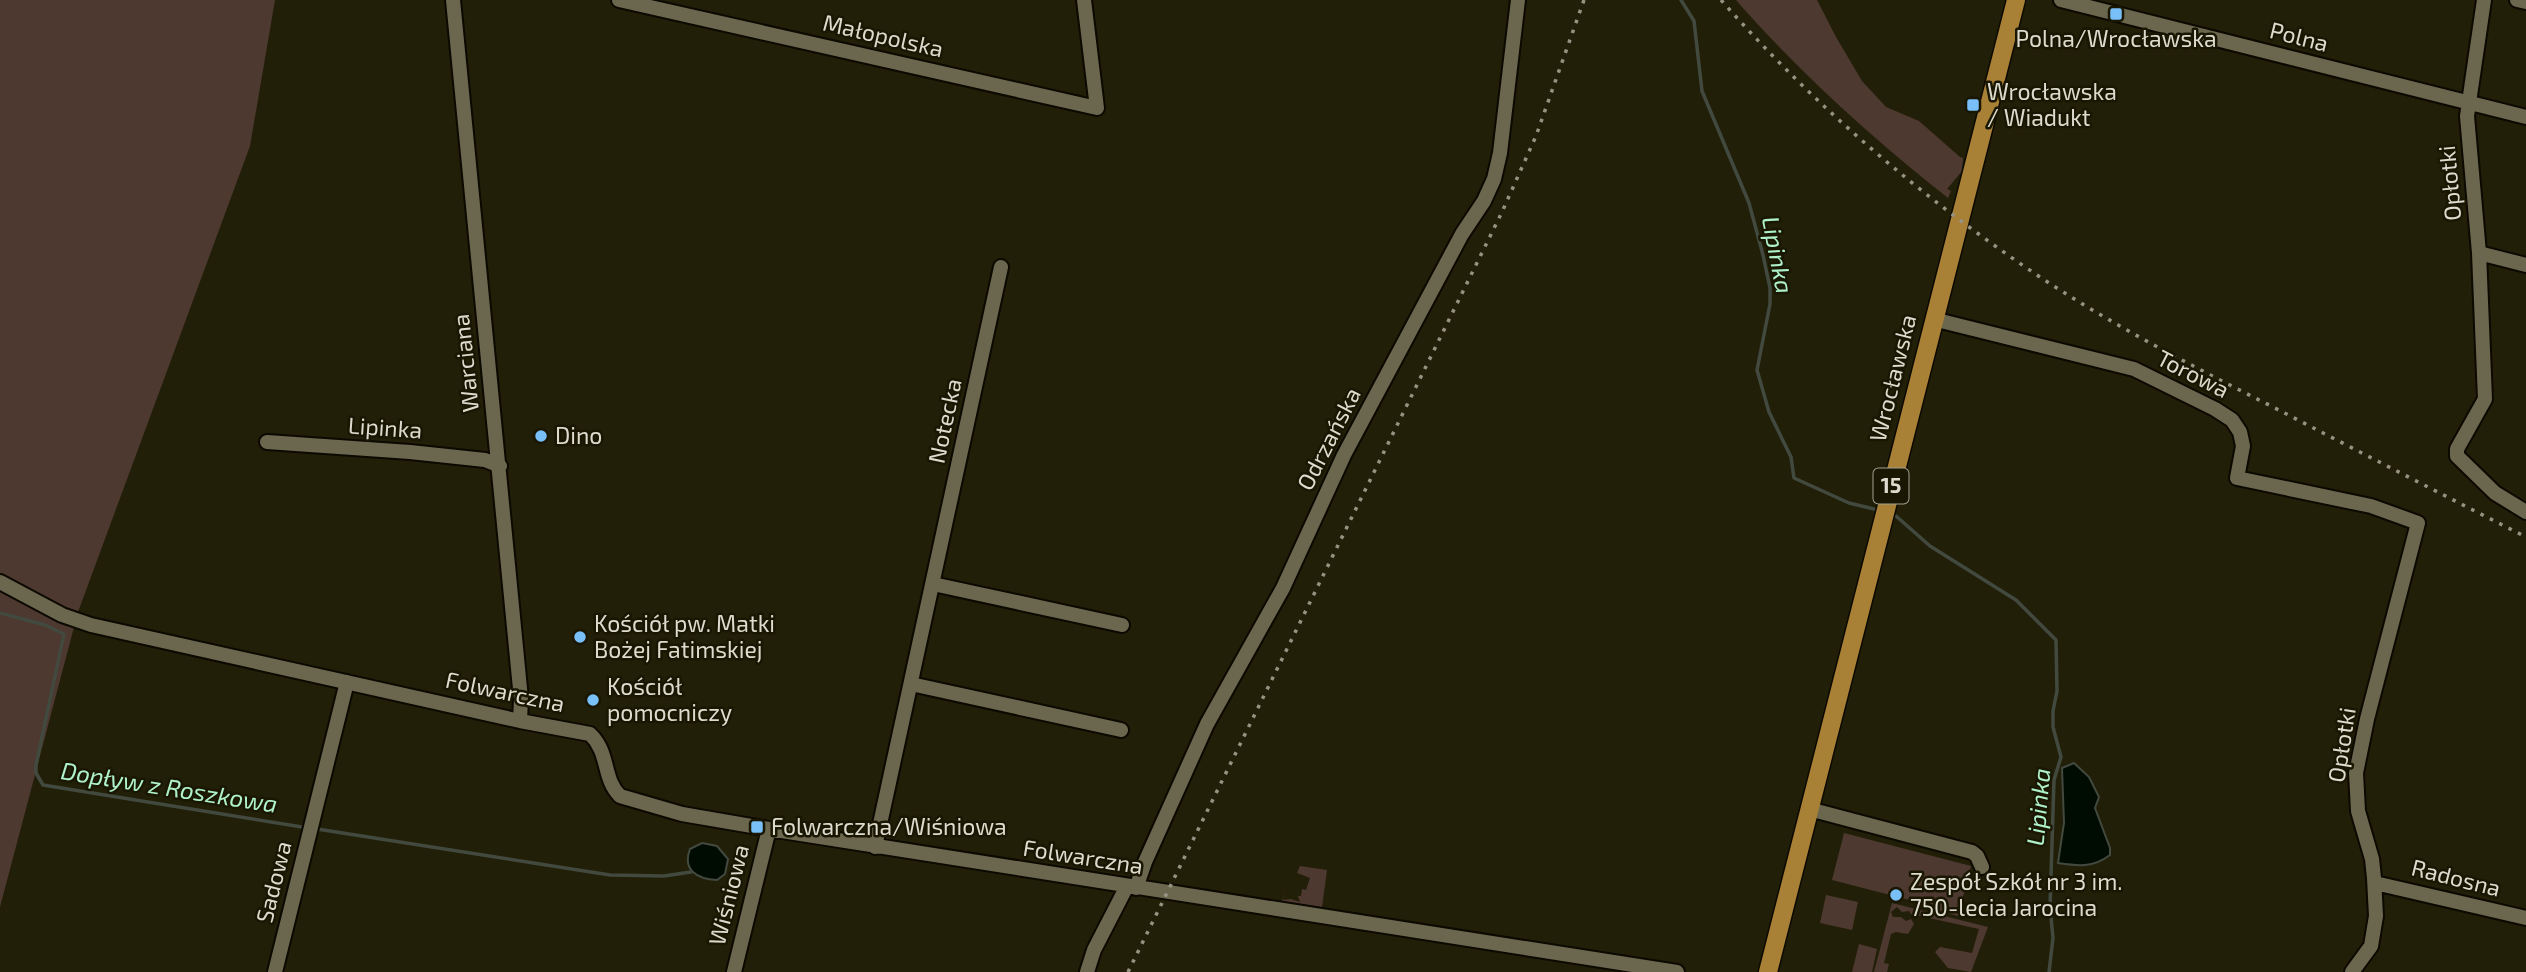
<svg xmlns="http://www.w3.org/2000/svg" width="2526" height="972" viewBox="0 0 2526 972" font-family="'Exo 2',sans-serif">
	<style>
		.green { fill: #4e3930 }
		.water { fill: #000b02; stroke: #42493f; stroke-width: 2 }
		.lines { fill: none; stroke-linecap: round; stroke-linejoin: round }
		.stream { stroke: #42493f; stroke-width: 3.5 }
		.minor-casing { stroke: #0c0900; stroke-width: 18 }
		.major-casing { stroke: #0c0900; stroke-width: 21 }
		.minor { stroke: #6a674e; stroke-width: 14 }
		.major { stroke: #a88036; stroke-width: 18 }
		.rail { stroke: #969383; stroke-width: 3.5; stroke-dasharray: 3.5 7; stroke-linecap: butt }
		.poi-dot { fill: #79bff8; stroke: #191602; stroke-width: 2.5 }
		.labels { text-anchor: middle; stroke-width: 5; stroke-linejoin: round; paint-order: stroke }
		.shield { fill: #191602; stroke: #a2a091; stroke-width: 2 }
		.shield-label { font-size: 21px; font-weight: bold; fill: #dddbce }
		.street-label { font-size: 23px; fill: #dddbce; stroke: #191602 }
		.poi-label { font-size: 23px; fill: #dddbce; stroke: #191602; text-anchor: start }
		.water-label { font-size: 24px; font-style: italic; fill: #aef1ca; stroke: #191602 }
	</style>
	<rect width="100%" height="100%" fill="#221f09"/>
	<path class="green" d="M0 0H275L250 146 78 612 0 907Z
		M1736 0H1817L1836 37 1862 81 1886 107 1919 121 1960 157 1963 158 1962 171 1947 189 1951 191 1948 198C1872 138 1800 73 1736 0Z
		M1844 833 1971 866 1958 916 1928 908 1929 905 1832 880Z
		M1300 866 1327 870 1322 907 1282 901 1285 893 1283 900 1291 899 1300 902 1298 896H1301L1302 889 1306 890 1310 878 1297 873Z
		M1826 895 1858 902 1852 930 1820 923Z
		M1892 903 1988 927 1971 972 1948 968 1935 952 1940 947 1972 953 1979 929 1911 914 1909 911 1902 912 1897 907 1891 912 1893 917H1901L1906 921 1911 919 1914 924 1908 934 1896 932 1891 934 1884 963 1889 964 1887 972H1874Z
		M1859 944 1877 949 1872 972H1852Z"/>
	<path class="water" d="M2074 763 2089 777 2099 797 2095 808 2110 848V855C2093 868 2078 866 2058 863L2064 823 2062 768Z
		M702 843 717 846 728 859 725 874 717 880C697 879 682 870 690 849Z"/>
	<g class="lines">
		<path class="stream" d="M1681 0 1694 21 1702 91 1749 203 1763 255 1770 288V304L1757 370 1769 412 1791 457 1794 478 1849 503 1874 509
			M1896 516 1930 546 2016 600 2056 640 2057 691 2053 711V727L2061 757 2054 780 2050 907 2053 938 2049 972
			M0 613 45 625 64 634 36 765V773L43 785 302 827
			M317 829 610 875 664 876 691 872"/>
		<g class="minor-casing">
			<path id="minor" d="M453 0 521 699 520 721
				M619 0 1097 108 1084 0
				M2061 0 2526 117
				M2484 0 2467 116 2479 253 2485 399 2457 449V456L2495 493 2526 512
				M2517 0 2526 2
				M2479 253 2526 265
				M1933 319 2134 369 2215 409 2232 420 2240 432 2243 446 2237 478 2371 506 2418 523 2367 719 2356 773 2358 811 2372 859 2374 878 2376 916 2371 946 2352 972
				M267 442 410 452 485 460 500 466
				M0 582 62 615 91 625 520 721 590 734C610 753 602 778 620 796L682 814 769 829 1677 972
				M933 584 1122 625
				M911 684 1121 730
				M1809 809 1972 852 1977 856 1982 867
				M875 847 1001 267
				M2375 883 2526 918
				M1136 888 1145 862 1207 724 1283 588 1344 455 1462 234 1484 201 1494 179 1500 153 1518 0
				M275 972 347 682
				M734 972 769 829
				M1087 972 1094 950 1127 886"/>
		</g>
		<g class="major-casing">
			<path id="major" d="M1768 972 2016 0"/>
		</g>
		<use href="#minor" class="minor"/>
		<use href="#major" class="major"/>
		<path class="rail" d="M1721 0C1817 109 1928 203 2049 283 2120 329 2196 368 2271 406 2356 450 2441 494 2526 537
			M1128 972 1502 212 1536 136 1584 0"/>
	</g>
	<g class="poi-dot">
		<rect x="2109" y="7" width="14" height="14" rx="3.5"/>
		<rect x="1966" y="98" width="14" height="14" rx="3.5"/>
		<circle cx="541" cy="436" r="7"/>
		<circle cx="580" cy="637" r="7"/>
		<circle cx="593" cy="700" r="7"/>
		<rect x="750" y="820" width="14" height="14" rx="3.5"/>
		<circle cx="1896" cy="895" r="7"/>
	</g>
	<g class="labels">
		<rect class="shield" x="1873.5" y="468.5" width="35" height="35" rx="5"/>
		<g class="shield-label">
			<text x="1891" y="493">15</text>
		</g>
		<g class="street-label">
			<text transform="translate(883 36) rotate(13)" y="8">Małopolska</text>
			<text transform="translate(2299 37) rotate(14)" y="8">Polna</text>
			<text transform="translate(2450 183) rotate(-95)" y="8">Opłotki</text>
			<text transform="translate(466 363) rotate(-96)" y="8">Warciana</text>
			<text transform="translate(2193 374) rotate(27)" y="8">Torowa</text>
			<text transform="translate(1893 378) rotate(-76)" y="8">Wrocławska</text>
			<text transform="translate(945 421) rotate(-78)" y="8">Notecka</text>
			<text transform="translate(385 428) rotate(4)" y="8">Lipinka</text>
			<text transform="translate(1329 439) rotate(-63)" y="8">Odrzańska</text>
			<text transform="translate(505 692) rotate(12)" y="8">Folwarczna</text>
			<text transform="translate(2342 745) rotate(-81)" y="8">Opłotki</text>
			<text transform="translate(1083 857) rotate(9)" y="8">Folwarczna</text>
			<text transform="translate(2456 878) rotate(14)" y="8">Radosna</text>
			<text transform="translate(274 882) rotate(-76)" y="8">Sadowa</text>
			<text transform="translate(729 895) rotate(-76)" y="8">Wiśniowa</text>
		</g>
		<g class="poi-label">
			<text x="2116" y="47" text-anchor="middle">Polna/Wrocławska</text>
			<text x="1987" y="100">Wrocławska<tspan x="1987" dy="26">/ Wiadukt</tspan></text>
			<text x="555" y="444">Dino</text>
			<text x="594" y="632">Kościół pw. Matki<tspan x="594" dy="26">Bożej Fatimskiej</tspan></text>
			<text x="607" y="695">Kościół<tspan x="607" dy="26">pomocniczy</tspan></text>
			<text x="771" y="835">Folwarczna/Wiśniowa</text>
			<text x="1910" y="890">Zespół Szkół nr 3 im.<tspan x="1910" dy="26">750-lecia Jarocina</tspan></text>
		</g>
		<g class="water-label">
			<text transform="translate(1777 255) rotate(79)" y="8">Lipinka</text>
			<text transform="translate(169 788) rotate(9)" y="8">Dopływ z Roszkowa</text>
			<text transform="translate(2039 807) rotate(-85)" y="8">Lipinka</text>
		</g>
	</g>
</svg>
